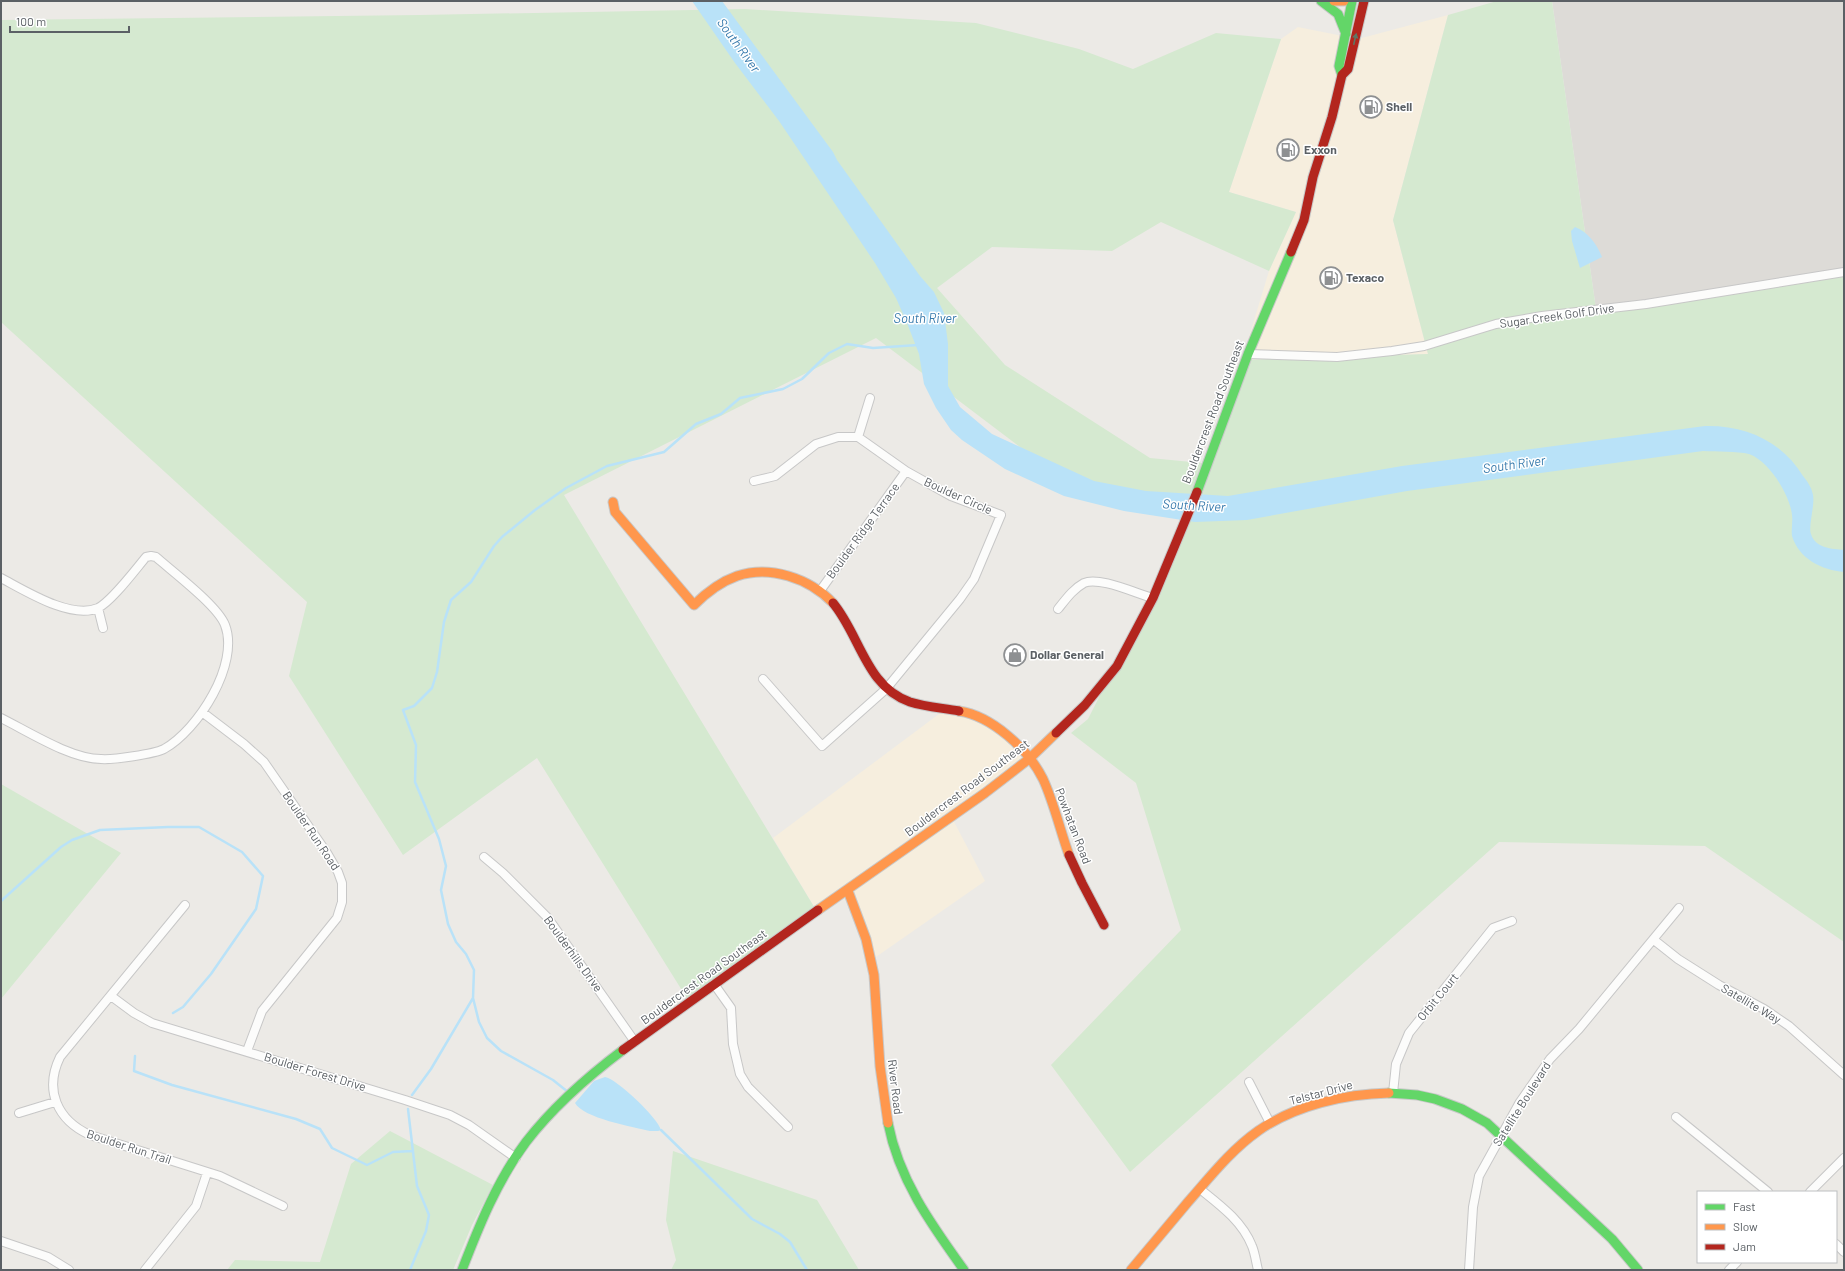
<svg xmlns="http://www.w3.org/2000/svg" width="1845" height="1271" viewBox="0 0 1845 1271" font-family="Barlow,sans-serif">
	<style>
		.commercial { fill: #f6eede }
		.industrial { fill: #dddbd7 }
		.green { fill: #d5e9d0 }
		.water { fill: #b9e2f8 }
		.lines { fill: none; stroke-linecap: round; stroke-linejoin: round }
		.stream { stroke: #b9e2f8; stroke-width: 2.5 }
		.street-casing { stroke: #c7c7c7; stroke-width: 10 }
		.fast-casing { stroke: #c8c8c8; stroke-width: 11 }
		.slow-casing { stroke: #c8c8c8; stroke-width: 11 }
		.jam-casing { stroke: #c8c8c8; stroke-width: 11 }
		.street { stroke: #fcfcfb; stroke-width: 8 }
		.fast { stroke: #63d668; stroke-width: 9 }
		.slow { stroke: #ff974d; stroke-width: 9 }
		.jam { stroke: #b3261e; stroke-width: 9 }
		.oneway { fill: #5d7866 }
		.labels { text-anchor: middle; stroke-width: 3; stroke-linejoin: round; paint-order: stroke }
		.poi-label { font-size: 12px; font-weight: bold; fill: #5b6065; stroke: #fff; text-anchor: start }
		.street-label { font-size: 12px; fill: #5b6065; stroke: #fff }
		.water-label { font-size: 13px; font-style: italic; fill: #387bad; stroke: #fff }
	</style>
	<rect width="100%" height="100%" fill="#eceae6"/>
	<path class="commercial" d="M1448 15 1393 220 1428 354 1242 360 1269 271 1296 212 1229 192 1281 39 1298 27 1358 39Z
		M947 708 988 718 1028 756 951 816 985 881 873 959 845 890 816 910 773 838Z"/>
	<path class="industrial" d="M1552 1H1844V270L1596 309Z"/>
	<path class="green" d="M1497 1H1552L1596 309 1844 270V942L1705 846 1499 842 1130 1172 1051 1065 1181 930 1136 783 1071 733 1088 719 1188 521 1086 497 876 338 564 495 816 910 688 1000 537 758 403 855 289 676 307 602 1 322V20L420 15 745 9 976 23 1079 49 1133 69 1216 33 1281 39 1229 192 1296 212 1269 271 1161 222 1112 251 992 247 937 288 1005 365 1150 458 1202 463 1242 360 1428 354 1393 220 1448 15Z
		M1 784 121 853 1 999Z
		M390 1131 493 1185 472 1225 453 1270H227L235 1260 320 1262 351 1164Z
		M673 1151 817 1200 859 1270H671L676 1260 666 1220Z"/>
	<path class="water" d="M692 1H722L833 152 837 160 920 276 934 292 944 313 948 344V386L960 407 992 434 1094 481 1146 491 1228 496 1402 466 1705 426C1745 425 1782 441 1803 476 1807 481 1812 488 1813 495 1815 505 1808 527 1811 534 1815 548 1832 549 1844 550V572C1822 570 1799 559 1792 536 1791 529 1793 522 1792 515 1790 495 1769 461 1749 454 1737 451 1716 452 1703 451L1407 491 1247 520 1195 522 1124 511 1064 496 1005 469 962 440 951 430 936 408 924 384 919 354 907 323 896 298 875 263 779 121 735 63Z
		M1575 227C1589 233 1596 243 1602 257L1580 268 1572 241 1571 231Z
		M605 1077C617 1079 658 1118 661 1130L658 1131H650C633 1127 583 1118 575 1103L594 1081Z"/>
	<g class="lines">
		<path class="stream" d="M1 901 61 847 72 840 100 830 168 827H199L242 852 263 876 256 909 211 974 183 1007 173 1013
			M135 1056 134 1071 172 1085 296 1119 320 1129 332 1148 367 1165 393 1152 413 1151
			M568 1092 553 1080 501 1051 487 1038 479 1022 473 998 474 970 466 954 456 942 448 924 441 890 446 866 439 839 415 782 416 745 403 710 414 706 432 688 437 672 444 622 451 600 471 582 494 546 502 537 535 510 566 488 607 466 664 452 696 424 721 414 740 398 783 389 802 379 829 353 847 344 873 348 918 345
			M412 1095 431 1069 473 998
			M408 1109 417 1186 429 1215 426 1231 410 1270
			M661 1130 752 1219 780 1234 790 1242 807 1270"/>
		<g class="street-casing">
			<path id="street" d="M1248 354 1337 357 1392 351 1424 346 1496 324 1542 316 1646 304 1844 272
				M858 437 870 398
				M754 481 775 476 816 444 838 437H858L906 471 931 485 951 496 1001 515 974 579 960 599 886 689 822 746 763 679
				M1 578C24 590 71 620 98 608 112 601 135 570 146 557L151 556 156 557C173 572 218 606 225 625 240 664 198 730 164 749 154 754 113 760 101 759 71 759 29 732 1 718
				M820 591 906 471
				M98 608 103 628
				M1058 609C1066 599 1073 589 1084 583 1099 576 1137 594 1153 598
				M202 712 244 744 264 762 327 853 338 872 342 883V902L337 918 262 1011 247 1051
				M484 857 503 873 548 918 635 1042
				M185 905 60 1057C44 1090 57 1120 90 1135L220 1176 283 1206
				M1654 940 1678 959 1719 985 1764 1009 1789 1026 1844 1075
				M714 984 731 1008 733 1044 740 1074 748 1087 788 1127
				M111 996 134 1013 152 1023 405 1100 450 1115 469 1125 516 1158
				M1249 1082 1270 1123
				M1393 1093 1396 1064 1409 1033 1493 928 1512 921
				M19 1113 55 1102
				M1676 1117 1768 1192
				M1200 1189C1220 1205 1242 1221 1252 1246 1255 1253 1256 1262 1258 1270
				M1810 1192 1844 1158
				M1 1241 48 1257 69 1270
				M1836 1244 1844 1252
				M145 1270 196 1206 207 1173
				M1469 1270 1473 1207 1479 1176 1520 1102 1550 1059 1579 1029 1679 908
				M1729 1270 1737 1262"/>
		</g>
		<g class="fast-casing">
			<path id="fast" d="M1321 1 1338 14 1346 34
				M1342 75 1339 66 1352 1
				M1197 492 1248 354 1291 252
				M1389 1093 1417 1095 1435 1099 1462 1109 1487 1123 1612 1239 1638 1270
				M888 1123C899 1180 931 1224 964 1270
				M462 1270C479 1226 497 1181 526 1142 553 1107 587 1077 623 1050"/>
		</g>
		<g class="slow-casing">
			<path id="slow" d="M1334 1H1344
				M613 502 615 512 694 605C706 593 720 582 737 576 770 565 809 578 833 603
				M959 711C992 716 1028 749 1043 779 1054 803 1060 830 1069 855
				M848 891 866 939 874 975 880 1066 888 1123
				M818 910 985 793 1029 759 1056 733
				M1131 1270C1150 1247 1169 1225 1188 1202 1210 1177 1231 1150 1258 1131 1295 1105 1345 1094 1389 1093"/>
		</g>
		<g class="jam-casing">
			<path id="jam" d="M1291 252 1304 220 1313 177 1332 117 1342 75 1348 69 1364 1
				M833 603C860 635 866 687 910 702 926 707 943 708 959 711
				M1056 733 1085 705 1117 666 1153 598 1197 492
				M1069 855 1082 883 1104 925
				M623 1050 818 910"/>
		</g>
		<use href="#street" class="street"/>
		<use href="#fast" class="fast"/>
		<use href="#slow" class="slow"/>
		<use href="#jam" class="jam"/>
	</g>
	<defs><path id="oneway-solid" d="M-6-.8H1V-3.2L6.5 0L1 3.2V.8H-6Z"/></defs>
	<use class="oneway" href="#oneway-solid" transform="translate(1355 39) rotate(-77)"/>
	<defs>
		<g id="fuel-ring" transform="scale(1.15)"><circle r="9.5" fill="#fff" stroke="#8e9092" stroke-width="1.5"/><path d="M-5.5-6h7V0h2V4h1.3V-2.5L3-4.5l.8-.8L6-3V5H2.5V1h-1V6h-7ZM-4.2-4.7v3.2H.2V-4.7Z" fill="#8e9092"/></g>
		<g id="shop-ring" transform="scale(1.15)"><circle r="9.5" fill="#fff" stroke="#8e9092" stroke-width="1.5"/><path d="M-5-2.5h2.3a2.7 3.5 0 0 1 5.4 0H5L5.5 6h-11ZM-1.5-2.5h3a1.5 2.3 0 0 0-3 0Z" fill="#8e9092"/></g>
	</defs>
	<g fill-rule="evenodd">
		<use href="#fuel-ring" x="1371" y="107"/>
		<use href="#fuel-ring" x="1288" y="150"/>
		<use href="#fuel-ring" x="1331" y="278"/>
		<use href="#shop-ring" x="1015" y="655"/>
	</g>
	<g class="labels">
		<g class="poi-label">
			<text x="1386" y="111">Shell</text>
			<text x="1304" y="154">Exxon</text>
			<text x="1346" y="282">Texaco</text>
			<text x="1030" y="659">Dollar General</text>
		</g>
		<g class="street-label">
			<text transform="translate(1557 316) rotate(-8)" y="4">Sugar Creek Golf Drive</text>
			<text transform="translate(1213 412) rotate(-69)" y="4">Bouldercrest Road Southeast</text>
			<text transform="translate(958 496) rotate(24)" y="4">Boulder Circle</text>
			<text transform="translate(863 531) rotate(-54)" y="4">Boulder Ridge Terrace</text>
			<text transform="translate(967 788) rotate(-37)" y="4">Bouldercrest Road Southeast</text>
			<text transform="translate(1073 826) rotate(69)" y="4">Powhatan Road</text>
			<text transform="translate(311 831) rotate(56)" y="4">Boulder Run Road</text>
			<text transform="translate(573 954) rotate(54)" y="4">Boulderhills Drive</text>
			<text transform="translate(704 977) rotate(-36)" y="4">Bouldercrest Road Southeast</text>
			<text transform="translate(1438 997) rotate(-51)" y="4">Orbit Court</text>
			<text transform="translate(1751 1004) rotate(30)" y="4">Satellite Way</text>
			<text transform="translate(315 1072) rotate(17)" y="4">Boulder Forest Drive</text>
			<text transform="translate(895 1087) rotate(83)" y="4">River Road</text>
			<text transform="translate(1321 1093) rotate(-15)" y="4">Telstar Drive</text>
			<text transform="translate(1522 1104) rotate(-58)" y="4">Satellite Boulevard</text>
			<text transform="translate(129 1147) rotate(18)" y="4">Boulder Run Trail</text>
		</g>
		<g class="water-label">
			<text transform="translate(739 45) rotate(54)" y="5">South River</text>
			<text x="925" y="323">South River</text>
			<text transform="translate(1514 464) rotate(-8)" y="5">South River</text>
			<text transform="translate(1194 505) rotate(3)" y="5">South River</text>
		</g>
	</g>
	<rect width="1845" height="1271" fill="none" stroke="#5b6065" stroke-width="4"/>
	<rect x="1697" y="1191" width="140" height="72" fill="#ffffff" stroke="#bdbfc1"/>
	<rect x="1705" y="1204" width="20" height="6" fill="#63d668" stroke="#bdbfc1"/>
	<text x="1733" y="1211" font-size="12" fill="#5b6065">Fast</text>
	<rect x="1705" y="1224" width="20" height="6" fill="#ff974d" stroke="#bdbfc1"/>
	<text x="1733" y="1231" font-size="12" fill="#5b6065">Slow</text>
	<rect x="1705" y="1244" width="20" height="6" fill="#b3261e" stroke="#bdbfc1"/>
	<text x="1733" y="1251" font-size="12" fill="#5b6065">Jam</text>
	<path d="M10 26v6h119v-6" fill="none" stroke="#5b6065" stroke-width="2"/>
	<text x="16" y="26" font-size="12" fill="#5b6065" stroke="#ffffff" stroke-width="3" paint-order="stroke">100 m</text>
</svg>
